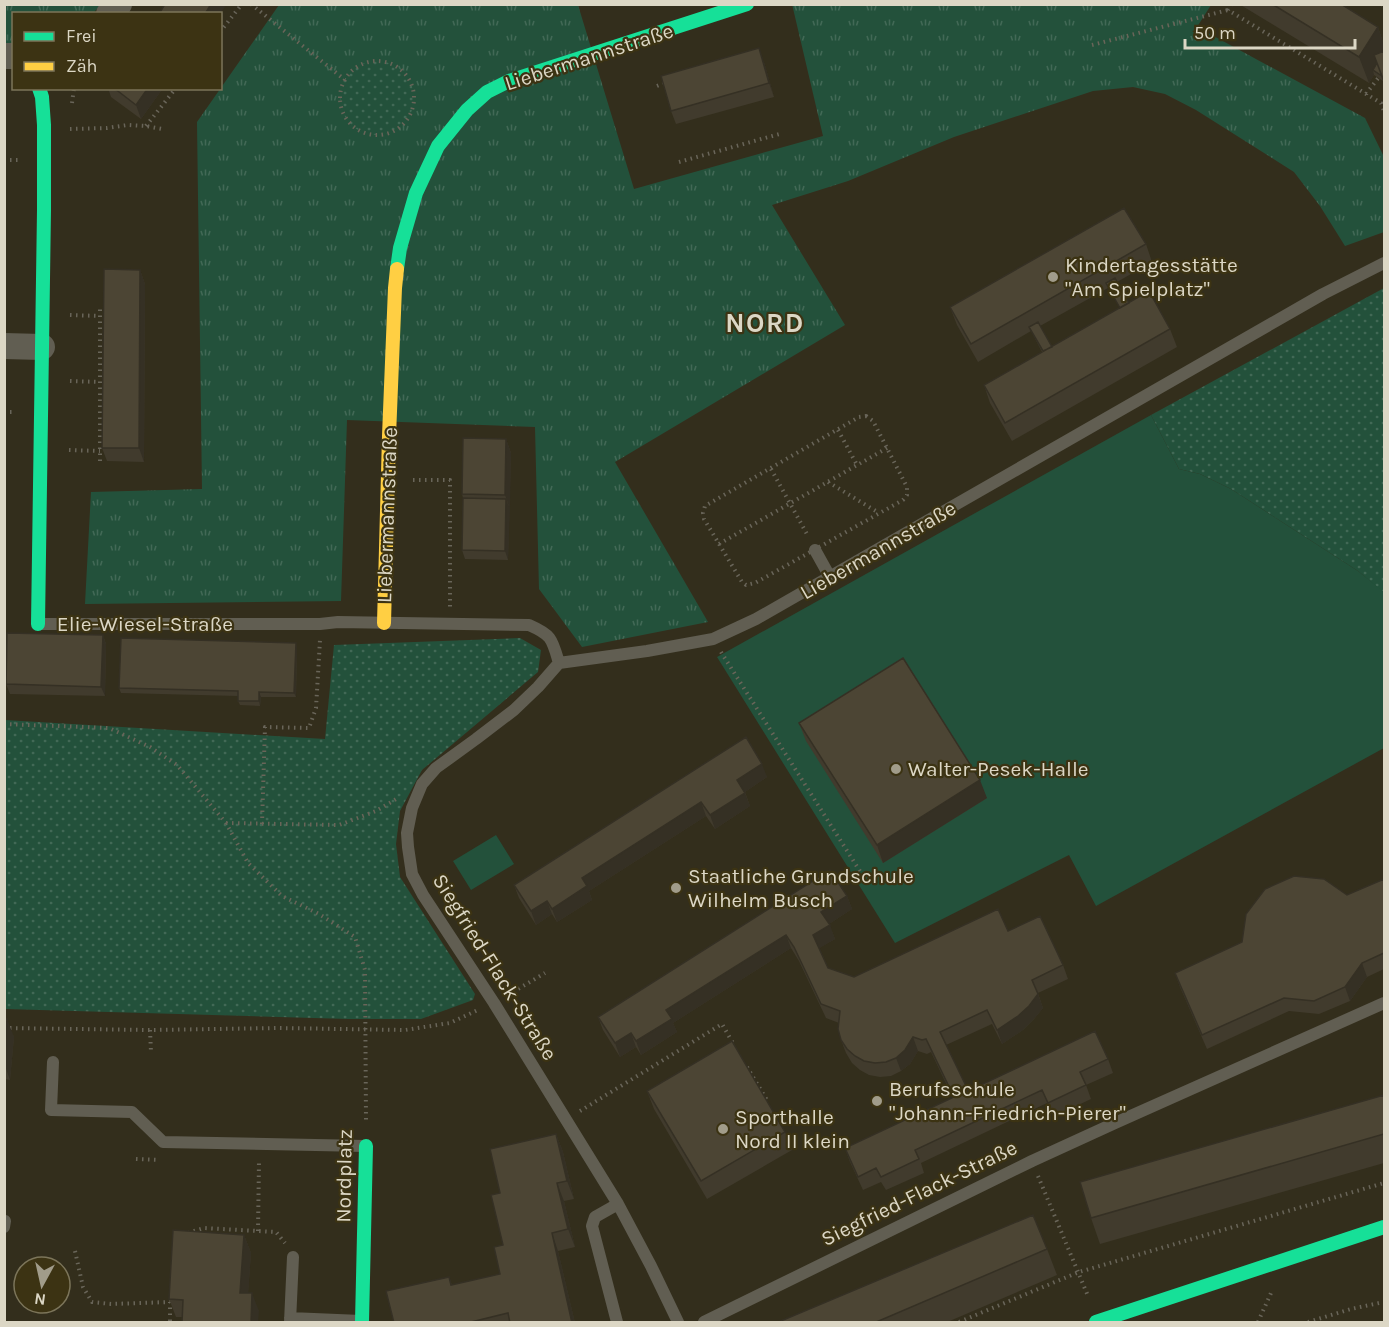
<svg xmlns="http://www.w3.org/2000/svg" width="1389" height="1327" viewBox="0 0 1389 1327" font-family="Karla,sans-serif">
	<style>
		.grass { fill: url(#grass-tufts) }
		.park { fill: url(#park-dots) }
		.pitch { fill: #23513b }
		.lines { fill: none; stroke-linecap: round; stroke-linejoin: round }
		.path { stroke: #696559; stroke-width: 4; stroke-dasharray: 1.5 4.5; stroke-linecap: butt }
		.lane { stroke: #615e52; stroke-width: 12 }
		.street { stroke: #615e52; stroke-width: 26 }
		.fast { stroke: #16e098; stroke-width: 14 }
		.slow { stroke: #ffcf43; stroke-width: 14 }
		.wall { fill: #413b2d; fill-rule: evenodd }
		.shaded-wall { fill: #353024 }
		.building { fill: #4c4534; stroke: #353024; stroke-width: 1.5 }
		.poi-dot { fill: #a19c8a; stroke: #3c3313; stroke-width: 2 }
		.labels { text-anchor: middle; stroke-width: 4.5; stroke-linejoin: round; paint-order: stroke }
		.street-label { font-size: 21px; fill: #dcd7c5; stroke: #3c3313 }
		.poi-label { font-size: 21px; fill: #dcd7c5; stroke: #3c3313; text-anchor: start }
		.district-label { font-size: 27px; font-weight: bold; letter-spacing: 1.5px; fill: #dcd7c5; stroke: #3c3313 }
	</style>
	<defs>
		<pattern id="grass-tufts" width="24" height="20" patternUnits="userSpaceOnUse" patternTransform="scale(1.5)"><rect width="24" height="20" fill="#23513b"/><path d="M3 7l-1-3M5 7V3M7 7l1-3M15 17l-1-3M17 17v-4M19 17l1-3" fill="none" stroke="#426956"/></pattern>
		<pattern id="park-dots" width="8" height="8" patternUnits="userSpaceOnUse" patternTransform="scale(1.5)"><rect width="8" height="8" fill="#23513b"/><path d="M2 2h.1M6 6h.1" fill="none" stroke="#426956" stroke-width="1.8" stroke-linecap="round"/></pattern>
	</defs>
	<rect width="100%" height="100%" fill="#332e1c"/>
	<path class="grass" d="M792 4 1211 5 1197 27 1365 118 1384 157V232L1345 246 1320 206 1294 172 1196 110 1165 94 1133 87 1093 91 954 137 848 181 772 205 845 325 615 462 708 622 582 647 539 589 535 427 347 420 341 601 85 604 91 492 202 489 197 122 279 5H578L634 189 823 136Z
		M4 5H101L93 13 14 14 13 46H5Z"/>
	<path class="park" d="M340 98a37 37 0 1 1 74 0a37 37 0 1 1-74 0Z
		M1384 288V593L1358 571 1231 489 1200 474 1179 469 1151 415Z
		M520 638 541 650 538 672 422 770 400 811 396 844 400 877 475 994 473 1000 421 1019H348L5 1009V720L325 739 334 645Z"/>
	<path class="pitch" d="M1151 415 1179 469 1200 474 1231 489 1358 571 1384 592V748L1096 906 1069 855 895 943 717 657Z
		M496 835 514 864 471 890 453 861Z"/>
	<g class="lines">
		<path class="path" d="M251 4 345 80
			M1232 4 1228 10 1381 103 1384 111
			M1382 4 1384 6
			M220 32 242 4
			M1092 45 1228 10
			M340 98a37 37 0 1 1 74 0a37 37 0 1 1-74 0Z
			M657 86 667 82
			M1366 94 1379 77
			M72 103 74 88
			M146 126 176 88
			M70 129 107 128 128 125 146 126 162 129
			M4 160H19
			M679 162 783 133
			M70 315 100 316
			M70 381 100 382
			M4 412H15
			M866 416 873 421 907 487V495L903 500 755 583 746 585 742 582 704 519 703 513 705 506 859 417Z
			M838 430 857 465
			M69 450 100 451
			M100 461V305
			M771 469 808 536
			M413 480H450V609
			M828 482 879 513
			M719 544 887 448
			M721 652 863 876
			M4 724 109 728 150 747 177 765 226 823 248 863 282 896 319 914 355 937 365 970 366 1121
			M226 823 339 825 376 811 398 798
			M262 824 265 727 309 728 316 708 320 640
			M508 995 545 973
			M4 1028 150 1030 278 1028 405 1030 450 1023 480 1009
			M150 1030 151 1052
			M747 1067 768 1102
			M580 1111 722 1024 734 1045
			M136 1159 159 1160
			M1038 1176 1088 1296
			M258 1231 259 1161
			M188 1233 204 1228 276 1232 285 1243
			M75 1251 83 1287 92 1302 111 1304 170 1302V1322
			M959 1322 1079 1272 1384 1183
			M1258 1322 1271 1293
			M1308 1322 1351 1309 1384 1302"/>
		<path class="lane" d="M815 550 830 577
			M39 624H320L338 622 529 625C552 635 552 639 559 663
			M559 663 647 651 713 639 756 619 1323 294 1384 263
			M559 663 538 687 514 710 476 739 436 768 422 784 412 808 407 833 408 847 412 874 423 895 494 1003 618 1204 651 1266 678 1322
			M53 1062 51 1110 132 1112 163 1142 365 1146
			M4 1227 5 1221
			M290 1318 361 1321
			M290 1322 293 1257
			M617 1322 592 1226 595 1217 618 1204
			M704 1322 1032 1161 1115 1123 1384 1003"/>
		<path class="street" d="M109 14 119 4
			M4 56H14
			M4 346 42 347"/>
		<path class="fast" d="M397 269 400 248 416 193 438 146 467 110 487 92 509 81 747 4
			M38 624 44 210V125L42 97 39 88
			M362 1322 366 1146
			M1096 1322 1384 1227"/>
		<path class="slow" d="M384 623 389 436 395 288 397 269"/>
	</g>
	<path class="wall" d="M1239 4H1341L1378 27 1384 45V84L1383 81 1374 75 1369 83Z
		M764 62 774 97 676 124 671 111Z
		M108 88H163L141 119 111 97Z
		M1146 244 1152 262 1117 282 1129 303 1170 329 1177 347 1012 441 990 403 984 385 1042 352 1031 331 978 362 957 325 950 307ZM1108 288 1120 308 1052 347 1040 326Z
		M140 270 145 284 144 462 107 461 102 448Z
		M506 439 511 453 508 560 465 559 462 550 463 498 462 494Z
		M103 635 106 644 105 696 10 694 6 684Z
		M297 648 296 697H261L260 706 240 705 238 701V696L121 693 119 688Z
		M799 723 987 798 883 863 806 741Z
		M746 737 767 777 745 792 750 806 715 829 706 816 589 891 592 900 557 922 552 914 536 925 519 898 514 885Z
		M1384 879V969L1367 977 1350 1001 1319 1014 1289 1011 1207 1049 1180 987 1175 973 1242 942 1347 895Z
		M847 896 852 909 829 924 835 939 819 948 828 968 854 977 1008 931 1063 965 1068 979 1038 993 1043 1008 1034 1019 1023 1030 1002 1044 992 1024 946 1045 968 1091 1108 1059 1113 1073 1086 1085 1091 1099 1053 1117 1047 1103 921 1163 924 1173 886 1190 881 1182 863 1190 850 1162 845 1148 953 1098 931 1052 927 1054 918 1051 910 1064 901 1071 891 1076 880 1077 869 1075 860 1070 852 1063 846 1053 841 1040 839 1023 826 1018 799 961 791 948 673 1023 677 1032 641 1055 636 1047 620 1057 603 1030 598 1017Z
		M4 1019 14 1037 10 1080 4 1079Z
		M647 1091 785 1132 792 1150 707 1199 654 1109Z
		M1384 1095V1163L1100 1244 1091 1218Z
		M556 1134 563 1152 574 1199 564 1201 575 1247 558 1251 575 1323H394L449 1277 452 1285 500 1274 503 1245 500 1193Z
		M244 1235 251 1253 248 1293 259 1311 182 1317H176L169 1299Z
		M1047 1249 1057 1275 945 1323H776Z"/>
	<path class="shaded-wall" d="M211 4H227L220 14H205Z
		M1378 27 1384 45V58L1379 68 1373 70 1374 75 1369 83 1359 57Z
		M759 48 764 62 774 97 769 83Z
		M148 88H163L141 119 136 105Z
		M140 270 145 284 144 462 139 448Z
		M506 439 511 453 510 509 505 495Z
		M506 499 510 509 508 560 505 551Z
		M103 635 106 644 105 696 101 687Z
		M296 643 297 648 296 697 294 693Z
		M259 692 261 697 260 706 259 701Z
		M762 764 767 777 742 794 737 780Z
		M980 780 987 798 883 863 877 845Z
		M745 793 750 806 715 829 710 815Z
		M701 802 706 816 589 891 592 900 557 922 552 909 582 878Z
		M847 896 852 909 826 926 821 912Z
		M547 901 552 914 536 925 531 911Z
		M830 925 835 939 818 949 813 935Z
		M786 935 791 948 673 1023 677 1032 641 1055 636 1041 666 1010Z
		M1362 963 1367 977 1350 1001 1345 987Z
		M1038 994 1043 1008 1034 1019 1023 1030 1002 1044 997 1030Z
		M7 1019 14 1037 10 1080 4 1063Z
		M631 1033 636 1047 620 1057 615 1043Z
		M913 1037 918 1051 910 1064 901 1071 896 1058Z
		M556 1134 563 1152 574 1199 567 1181Z
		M557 1183 564 1201 575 1247 568 1229Z
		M552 1233 558 1251 575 1323H572Z
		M244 1235 251 1253 247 1311 240 1293Z
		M252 1293 259 1311 258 1323H251Z"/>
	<path class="building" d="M165 4H211L205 14H159Z
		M1272 4H1341L1378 27 1359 57Z
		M759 48 769 83 671 111 661 76Z
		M1384 51V82L1374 55Z
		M1377 63 1382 76 1373 70Z
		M114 88H148L136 105Z
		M1124 208 1146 244 971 344 950 307Z
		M104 269 140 270 139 448H102Z
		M1115 278 1129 303 1120 308 1106 283Z
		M1149 291 1170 329 1005 423 984 385Z
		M1038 322 1052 347 1043 351 1029 327Z
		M463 438 506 439 505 495 462 494Z
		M463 498 506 499 505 551 462 550Z
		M7 633 103 635 101 687 6 684Z
		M121 638 296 643 294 693 259 692V701H238V691L119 688Z
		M903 658 980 780 877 845 799 723Z
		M746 737 762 764 737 780 745 793 710 815 701 802 582 878 587 886 552 909 547 901 531 911 514 885Z
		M830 870 847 896 821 912 830 925 813 935 828 968 854 977 998 909 1008 931 1040 916 1063 965 1032 980 1038 994 1029 1006 1018 1016 997 1030 987 1010 940 1032 967 1088 965 1089 966 1092 1095 1031 1108 1059 1080 1072 1086 1085 1048 1103 1042 1090 915 1150 919 1159 881 1177 876 1168 858 1177 845 1148 956 1096 954 1094 953 1095 926 1039 922 1040 913 1037 905 1050 896 1058 886 1062 875 1063 864 1061 855 1056 847 1049 841 1040 838 1029 840 1011 821 1004 794 947 786 935 666 1010 672 1019 636 1041 631 1033 615 1043 598 1017Z
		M1294 876 1324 879 1347 895 1384 879V953L1362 963 1345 987 1314 1001 1284 998 1202 1035 1175 973 1242 942 1246 914 1265 889Z
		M4 1019H7L4 1054Z
		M732 1041 785 1132 701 1181 647 1091Z
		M1384 1095V1134L1091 1218 1080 1182Z
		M556 1134 567 1181 557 1183 568 1229 552 1233 572 1323H510L508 1313 467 1323H394L386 1291 449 1277 451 1285 500 1274 494 1247 503 1245 491 1195 500 1193 490 1149Z
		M1033 1215 1047 1249 874 1323H776Z
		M173 1230 244 1235 240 1293H252L251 1323H182L183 1300 169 1299Z"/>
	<g class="poi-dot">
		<circle cx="1053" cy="277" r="6"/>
		<circle cx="896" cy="769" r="6"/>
		<circle cx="676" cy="888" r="6"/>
		<circle cx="877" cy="1101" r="6"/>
		<circle cx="723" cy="1129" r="6"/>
	</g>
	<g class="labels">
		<g class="street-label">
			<text transform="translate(589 57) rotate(-18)" y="7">Liebermannstraße</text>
			<text transform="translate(387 515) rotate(-88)" y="7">Liebermannstraße</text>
			<text transform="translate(878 550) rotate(-30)" y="7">Liebermannstraße</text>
			<text x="145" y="631">Elie-Wiesel-Straße</text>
			<text transform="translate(495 967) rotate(58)" y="7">Siegfried-Flack-Straße</text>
			<text transform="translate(344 1176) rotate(-89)" y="7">Nordplatz</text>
			<text transform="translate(919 1193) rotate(-26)" y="7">Siegfried-Flack-Straße</text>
		</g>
		<g class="poi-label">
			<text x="1065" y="272">Kindertagesstätte<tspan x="1065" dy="24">"Am Spielplatz"</tspan></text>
			<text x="908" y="776">Walter-Pesek-Halle</text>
			<text x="688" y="883">Staatliche Grundschule<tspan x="688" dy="24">Wilhelm Busch</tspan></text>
			<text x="889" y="1096">Berufsschule<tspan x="889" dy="24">"Johann-Friedrich-Pierer"</tspan></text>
			<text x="735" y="1124">Sporthalle<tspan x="735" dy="24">Nord II klein</tspan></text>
		</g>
		<g class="district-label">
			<text x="765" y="332">NORD</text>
		</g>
	</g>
	<rect width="1389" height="1327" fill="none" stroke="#dcd7c5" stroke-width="12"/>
	<rect x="12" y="12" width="210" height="78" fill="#3c3313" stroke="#7c755a" stroke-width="1.5"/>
	<rect x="24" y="32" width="30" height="9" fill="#16e098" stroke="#7c755a" stroke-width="1.5"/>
	<text x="66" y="42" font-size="18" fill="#dcd7c5">Frei</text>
	<rect x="24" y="62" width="30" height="9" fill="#ffcf43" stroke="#7c755a" stroke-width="1.5"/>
	<text x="66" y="72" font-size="18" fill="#dcd7c5">Zäh</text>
	<g transform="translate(42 1285) rotate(188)"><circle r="28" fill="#3c3313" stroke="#7c755a" stroke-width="1.5"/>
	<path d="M0-4.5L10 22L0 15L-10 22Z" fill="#a19c8a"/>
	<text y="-9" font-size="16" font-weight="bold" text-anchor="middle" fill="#dcd7c5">N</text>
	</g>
	<path d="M1185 39v9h170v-9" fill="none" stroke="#dcd7c5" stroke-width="3"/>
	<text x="1194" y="39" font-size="18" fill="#dcd7c5" stroke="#3c3313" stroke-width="4.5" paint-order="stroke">50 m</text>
</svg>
